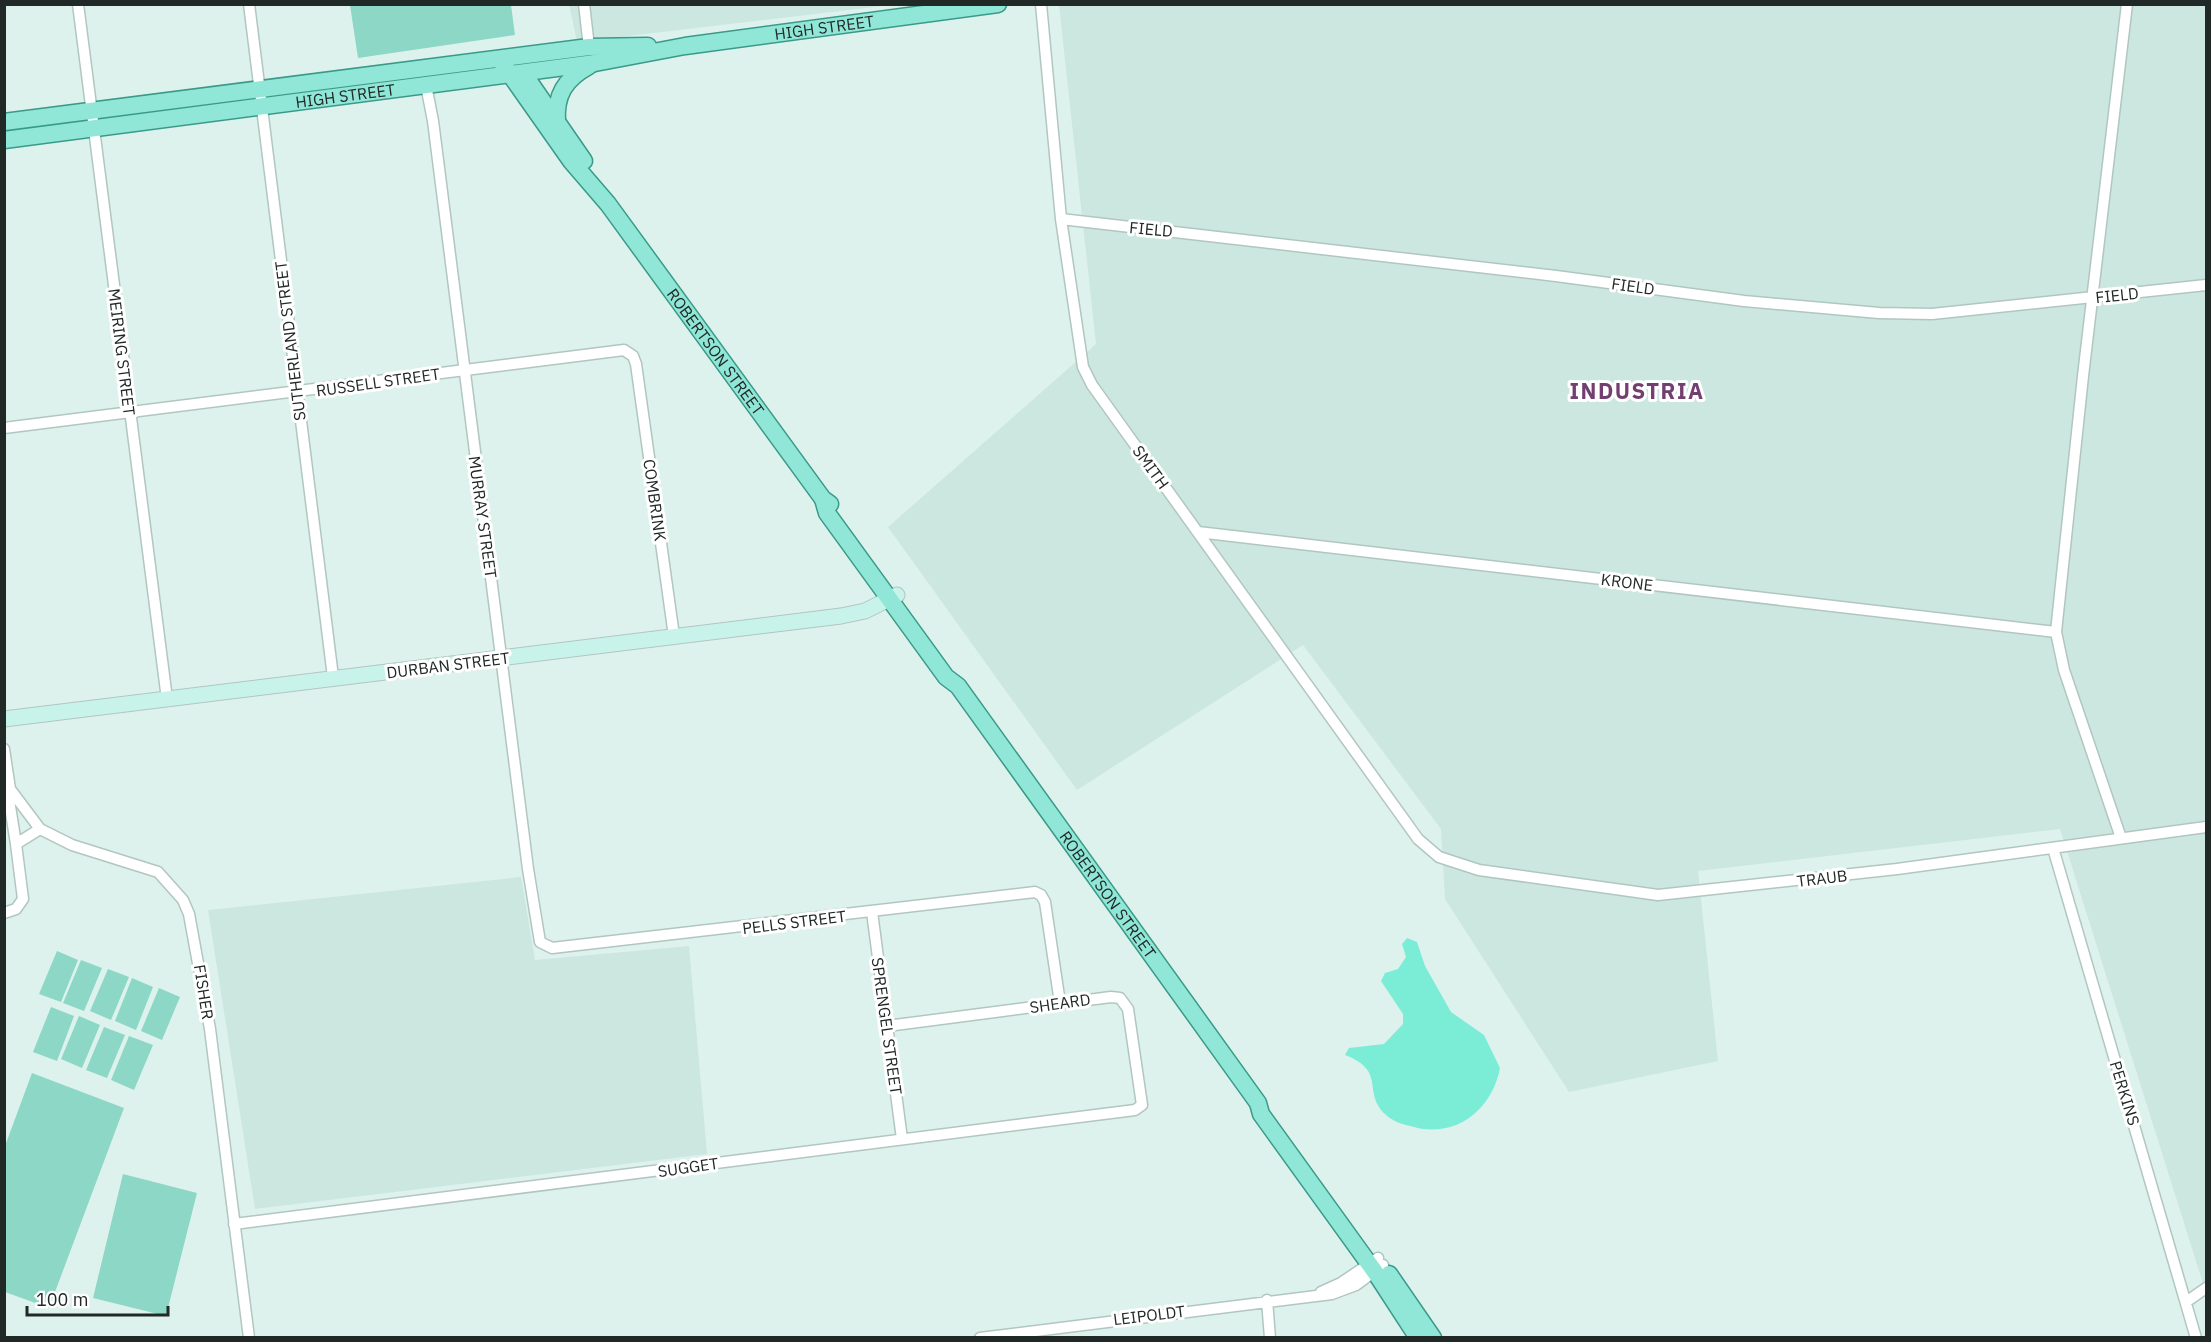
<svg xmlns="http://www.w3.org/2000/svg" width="2211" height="1342" viewBox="0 0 2211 1342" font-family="'IBM Plex Sans',sans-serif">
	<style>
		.built { fill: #cbe7e0 }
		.green { fill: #8cd7c6 }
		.water { fill: #7bedd6 }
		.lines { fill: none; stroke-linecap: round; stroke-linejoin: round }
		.street-casing { stroke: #b2c6c1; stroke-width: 13 }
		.secondary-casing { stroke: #b2c6c1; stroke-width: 17 }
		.primary-casing { stroke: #3a9a88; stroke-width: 19 }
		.street { stroke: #fff; stroke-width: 10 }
		.secondary { stroke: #c8f3eb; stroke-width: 15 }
		.primary { stroke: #91e7d7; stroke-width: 16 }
		.labels { text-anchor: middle; stroke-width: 6; stroke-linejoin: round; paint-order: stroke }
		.street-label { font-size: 16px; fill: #212927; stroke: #fff }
		.district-label { font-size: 22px; font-weight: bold; letter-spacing: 1.5px; fill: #733f71; stroke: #fff }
	</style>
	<rect width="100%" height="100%" fill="#def2ed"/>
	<path class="built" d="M569 4 891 5 577 42Z
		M2133 4 2206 6V1293L2060 829 1698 871 1718 1061 1569 1092 1445 899 1441 829 1303 645 1077 790 888 527 1096 344 1059 5Z
		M521 877 535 960 689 946 707 1154 255 1209 208 910Z"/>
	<path class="green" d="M350 5H511L515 35 358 58Z
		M57 951 78 960 61 1002 39 994Z
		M81 960 102 968 84 1011 63 1003Z
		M108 969 129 977 111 1020 90 1011Z
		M132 978 153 987 136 1030 115 1021Z
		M159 988 180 997 162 1040 141 1031Z
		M51 1007 74 1016 57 1061 33 1052Z
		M79 1016 100 1025 82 1068 61 1059Z
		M104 1027 125 1035 107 1078 86 1070Z
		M129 1036 153 1045 134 1090 111 1080Z
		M32 1073 124 1108 49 1308 5 1292V1146Z
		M123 1174 197 1193 166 1316 93 1298Z"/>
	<path class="water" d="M1407 938 1417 942 1425 966 1451 1012 1484 1035 1500 1068C1492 1111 1454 1140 1410 1126 1401 1124 1392 1121 1385 1114 1362 1092 1387 1071 1345 1055L1349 1048 1384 1044 1403 1024V1014L1381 981 1385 973 1398 969 1406 957 1402 944Z"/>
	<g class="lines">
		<g class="street-casing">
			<path id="street" d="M78 4 167 699
				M249 4 333 677
				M584 4 589 47
				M1041 4 1061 219 1083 367 1092 385 1418 839 1439 857 1479 870 1658 895 1897 869 2206 827
				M426 85 433 121 528 869 540 942 552 948 1035 892 1041 895 1045 902 1060 1003
				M1061 219 1556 276 1744 301 1879 313 1932 314 2206 285
				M4 428 624 350 633 356 636 364 674 636
				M1198 532 2056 632
				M4 749 10 789 40 829 72 845 158 872 183 900 189 914 210 1029 249 1338
				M10 790 9 800 16 844
				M2121 838 2064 670 2056 632 2083 376 2127 4
				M2053 848 2196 1338
				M872 912 902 1139
				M4 913 16 909 23 899 16 844 40 829
				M234 1224 1135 1110 1142 1105 1128 1009 1120 998 1111 997 887 1026
				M1321 1292 1341 1283 1378 1258
				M1267 1300 1270 1338
				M2186 1302 2206 1288
				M980 1338 1332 1294 1356 1285 1383 1265"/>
		</g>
		<g class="secondary-casing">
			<path id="secondary" d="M4 719 841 616 865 611 897 595"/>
		</g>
		<g class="primary-casing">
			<g id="primary">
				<path id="s1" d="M500 60 571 161 608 204 823 499 830 504"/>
				<path d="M524 74 584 161"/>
				<path d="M4 122 589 47 648 46"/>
				<path d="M557 122C555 95 565 79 589 66"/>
				<path id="s2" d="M4 140 595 63 685 46 998 4"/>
				<path id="s3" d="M823 499 827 513 946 677 958 686 1258 1103 1261 1114 1375 1272 1418 1338"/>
				<path d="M1389 1274 1433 1338"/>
			</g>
		</g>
		<use href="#street" class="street"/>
		<use href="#secondary" class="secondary"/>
		<use href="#primary" class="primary"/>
	</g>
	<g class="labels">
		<g class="street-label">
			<text dy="6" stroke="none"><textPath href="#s2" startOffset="828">HIGH STREET</textPath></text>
			<text dy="6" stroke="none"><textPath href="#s2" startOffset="344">HIGH STREET</textPath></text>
			<text transform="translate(1151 229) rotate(5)" y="6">FIELD</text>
			<text transform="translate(1633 286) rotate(8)" y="6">FIELD</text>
			<text transform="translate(2117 295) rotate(-6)" y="6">FIELD</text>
			<text transform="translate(290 341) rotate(-97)" y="6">SUTHERLAND STREET</text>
			<text dy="6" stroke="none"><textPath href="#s1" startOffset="363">ROBERTSON STREET</textPath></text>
			<text transform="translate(122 352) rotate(83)" y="6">MEIRING STREET</text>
			<text transform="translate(378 382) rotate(-8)" y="6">RUSSELL STREET</text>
			<text transform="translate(1151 467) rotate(54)" y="6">SMITH</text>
			<text transform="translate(655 500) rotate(82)" y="6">COMBRINK</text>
			<text transform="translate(483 517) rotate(82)" y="6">MURRAY STREET</text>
			<text transform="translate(1627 582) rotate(7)" y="6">KRONE</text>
			<text transform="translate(448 665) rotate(-7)" y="6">DURBAN STREET</text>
			<text transform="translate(1822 878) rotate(-7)" y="6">TRAUB</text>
			<text dy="6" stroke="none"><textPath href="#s3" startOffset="489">ROBERTSON STREET</textPath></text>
			<text transform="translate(794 922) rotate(-7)" y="6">PELLS STREET</text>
			<text transform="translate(204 992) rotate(81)" y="6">FISHER</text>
			<text transform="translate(1060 1003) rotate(-8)" y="6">SHEARD</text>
			<text transform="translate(887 1026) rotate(82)" y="6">SPRENGEL STREET</text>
			<text transform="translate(2125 1093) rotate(73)" y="6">PERKINS</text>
			<text transform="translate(688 1167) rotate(-8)" y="6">SUGGET</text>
			<text transform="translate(1149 1315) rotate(-7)" y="6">LEIPOLDT</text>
		</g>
		<g class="district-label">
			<text x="1637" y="399">INDUSTRIA</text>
		</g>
	</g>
	<rect width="2211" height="1342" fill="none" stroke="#212927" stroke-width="12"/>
	<path d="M27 1306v9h141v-9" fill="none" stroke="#212927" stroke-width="3"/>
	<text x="36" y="1306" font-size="18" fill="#212927" stroke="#ffffff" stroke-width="4.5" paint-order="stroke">100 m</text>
</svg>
